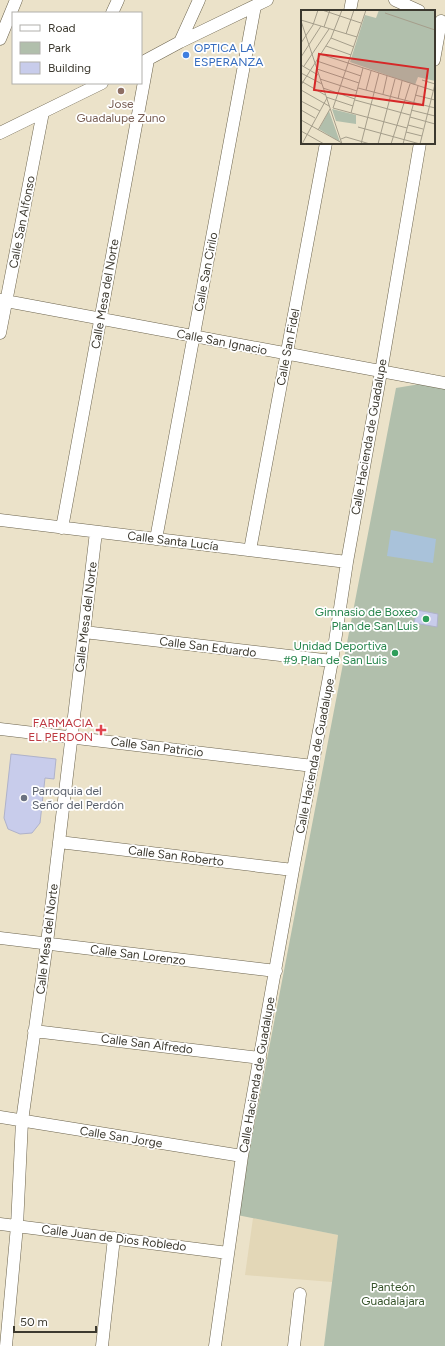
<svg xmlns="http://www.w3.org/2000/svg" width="445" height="1346" viewBox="0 0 445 1346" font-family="Figtree,sans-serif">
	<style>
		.built { fill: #e3d7b7 }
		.green { fill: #b1bfac }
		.water { fill: #a9c2da }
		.building { fill: #c8cceb; stroke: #afb2ca }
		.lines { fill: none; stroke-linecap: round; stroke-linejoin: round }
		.minor-casing { stroke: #6c644e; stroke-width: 13 }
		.minor { stroke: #fff; stroke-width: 12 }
		.shop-dot { fill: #3f7fe0; stroke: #fff; stroke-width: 1.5 }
		.education-dot { fill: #8d6e63; stroke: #fff; stroke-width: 1.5 }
		.leisure-dot { fill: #2e9e5b; stroke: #fff; stroke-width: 1.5 }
		.health-dot { fill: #e0444e; stroke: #fff; stroke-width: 1.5 }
		.worship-dot { fill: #6b7280; stroke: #fff; stroke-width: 1.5 }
		.labels { text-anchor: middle; stroke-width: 3.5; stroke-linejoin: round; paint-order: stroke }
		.shop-label { font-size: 12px; fill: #366cbe; stroke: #fff; text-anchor: start }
		.education-label { font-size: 12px; fill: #785e54; stroke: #fff }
		.street-label { font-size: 12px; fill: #3c392f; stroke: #fff }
		.leisure-label { font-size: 12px; fill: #27864d; stroke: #fff; text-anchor: end }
		.health-label { font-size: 12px; fill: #be3a42; stroke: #fff; text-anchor: end }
		.worship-label { font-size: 12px; fill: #5b616d; stroke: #fff; text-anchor: start }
		.park-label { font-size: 12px; fill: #36532a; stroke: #fff }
		.inset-road { fill: none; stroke: #a59e8b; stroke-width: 1 }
		.view { fill: #d62828; fill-opacity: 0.15; stroke: #d62828; stroke-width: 2 }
		.inset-edge { fill: none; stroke: #3c392f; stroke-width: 2 }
	</style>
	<rect width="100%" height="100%" fill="#ebe2c9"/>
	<path class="built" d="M253 1218 338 1235 332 1282 245 1275Z"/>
	<path class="green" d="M420 384 445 389V1346H324L338 1235 237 1215 396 388Z"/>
	<path class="water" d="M391 530 436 539 433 563 387 556Z"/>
	<path class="building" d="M417 610 438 614 437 627 414 623Z
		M11 754 56 759 54 779 45 778 40 823 32 833 20 834 8 829 4 818Z"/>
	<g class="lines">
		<g class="minor-casing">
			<path id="minor" d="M395 0 419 11
				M350 11 352 0
				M112 13 118 0
				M0 39 16 0
				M180 42 199 0
				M434 60 441 21
				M141 63 180 42 267 0
				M0 133 102 83
				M0 300 445 383
				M0 333 43 112
				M0 520 347 562
				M62 528 148 60
				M156 539 255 6
				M250 550 326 143
				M84 632 332 661
				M0 729 313 766
				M59 842 293 870
				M0 938 276 971
				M34 1031 260 1058
				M0 1117 242 1156
				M0 1224 228 1253
				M6 1346 17 1226 22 1121 47 943 96 532
				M102 1346 114 1238
				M215 1346 242 1156 293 870 332 661 347 562 381 372 420 143
				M294 1346 300 1294"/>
		</g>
		<use href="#minor" class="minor"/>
	</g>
	<circle class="shop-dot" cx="186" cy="55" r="4"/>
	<circle class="education-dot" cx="121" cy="91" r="4"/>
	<g class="leisure-dot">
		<circle cx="426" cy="619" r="4"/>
		<circle cx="395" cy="653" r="4"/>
	</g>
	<path class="health-dot" d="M99 724h4v4h4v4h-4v4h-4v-4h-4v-4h4z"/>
	<circle class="worship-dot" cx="24" cy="798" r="4"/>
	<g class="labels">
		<g class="shop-label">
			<text x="194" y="52">OPTICA LA<tspan x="194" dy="14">ESPERANZA</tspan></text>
		</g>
		<g class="education-label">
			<text x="121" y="108">Jose<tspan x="121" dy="14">Guadalupe Zuno</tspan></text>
		</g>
		<g class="street-label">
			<text transform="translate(22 222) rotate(-79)" y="4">Calle San Alfonso</text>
			<text transform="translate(206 272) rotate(-79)" y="4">Calle San Cirilo</text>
			<text transform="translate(105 294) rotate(-80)" y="4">Calle Mesa del Norte</text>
			<text transform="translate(222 342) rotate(11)" y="4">Calle San Ignacio</text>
			<text transform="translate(288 347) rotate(-79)" y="4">Calle San Fidel</text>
			<text transform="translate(369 437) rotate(-80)" y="4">Calle Hacienda de Guadalupe</text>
			<text transform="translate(173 541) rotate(7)" y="4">Calle Santa Lucía</text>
			<text transform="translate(86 617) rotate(-83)" y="4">Calle Mesa del Norte</text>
			<text transform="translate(208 647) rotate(7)" y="4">Calle San Eduardo</text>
			<text transform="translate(157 747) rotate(7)" y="4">Calle San Patricio</text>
			<text transform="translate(315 756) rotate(-79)" y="4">Calle Hacienda de Guadalupe</text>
			<text transform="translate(176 856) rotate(7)" y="4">Calle San Roberto</text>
			<text transform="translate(47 939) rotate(-83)" y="4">Calle Mesa del Norte</text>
			<text transform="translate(138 955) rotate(7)" y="4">Calle San Lorenzo</text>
			<text transform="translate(147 1044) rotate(7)" y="4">Calle San Alfredo</text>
			<text transform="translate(257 1075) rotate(-80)" y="4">Calle Hacienda de Guadalupe</text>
			<text transform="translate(121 1137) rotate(9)" y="4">Calle San Jorge</text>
			<text transform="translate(114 1238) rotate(7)" y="4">Calle Juan de Dios Robledo</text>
		</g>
		<g class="leisure-label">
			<text x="418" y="616">Gimnasio de Boxeo<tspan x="418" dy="14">Plan de San Luis</tspan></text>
			<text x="387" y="650">Unidad Deportiva<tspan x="387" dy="14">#9 Plan de San Luis</tspan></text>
		</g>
		<g class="health-label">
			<text x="93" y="727">FARMACIA<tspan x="93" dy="14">EL PERDON</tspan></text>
		</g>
		<g class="worship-label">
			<text x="32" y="795">Parroquia del<tspan x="32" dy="14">Señor del Perdón</tspan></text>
		</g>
		<g class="park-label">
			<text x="393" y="1291">Panteón<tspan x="393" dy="14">Guadalajara</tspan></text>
		</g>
	</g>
	<g transform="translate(301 10)">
		<rect width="134" height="134" fill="#ebe2c9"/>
		<path d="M78 0H134V71L117 67 114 75 49 52 64 5 75 8ZM31 99 55 105V114L35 111ZM28 101 39 132 18 119Z" fill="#b1bfac"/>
		<path class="inset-road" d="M21 0 60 13M84 3 134 20M0 10 56 27M0 11 41 134M23 17 29 0M45 24 53 0M30 28 53 37M0 33 12 15 17 0M25 36 50 45M19 44 134 81M0 47 20 16M16 51 60 66M0 55 17 65M3 56 28 19M16 59 58 73M0 63 21 74M19 69 56 81M121 70 134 74M0 71 24 85M0 75 30 28 41 0M22 78 54 89M57 78 134 98M0 80 28 96M65 80 70 61M82 84 86 66M114 85 134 90M25 87 52 96M97 89 101 71M54 90 109 105M0 91 19 101M32 98 65 0M32 98 106 118M0 100 14 108M110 100 134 106M50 103 62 58M109 107 134 114M0 110 41 133M107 115 122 119M57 117 119 134 134 74M17 120 29 99M0 121 23 134M105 122 121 126M40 129 45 127 69 134M1 134 26 88M60 134 78 63M77 134 94 69M90 134 109 74M102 134 117 76"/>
		<path class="view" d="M18 44 127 59 122 95 13 80Z"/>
		<rect width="134" height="134" class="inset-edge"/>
	</g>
	<rect x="12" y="12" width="130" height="72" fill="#ffffff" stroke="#b1b0ac"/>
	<rect x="20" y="25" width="20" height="6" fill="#ffffff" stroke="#b1b0ac"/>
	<text x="48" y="32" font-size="12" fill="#3c392f">Road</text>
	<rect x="20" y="42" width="20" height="12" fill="#b1bfac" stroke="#b1b0ac"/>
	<text x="48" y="52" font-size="12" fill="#3c392f">Park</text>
	<rect x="20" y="62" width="20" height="12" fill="#c8cceb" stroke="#b1b0ac"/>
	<text x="48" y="72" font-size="12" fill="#3c392f">Building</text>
	<path d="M14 1326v6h82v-6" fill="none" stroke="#3c392f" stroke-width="2"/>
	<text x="20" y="1326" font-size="12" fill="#3c392f" stroke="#ffffff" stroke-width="3" paint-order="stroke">50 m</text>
</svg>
